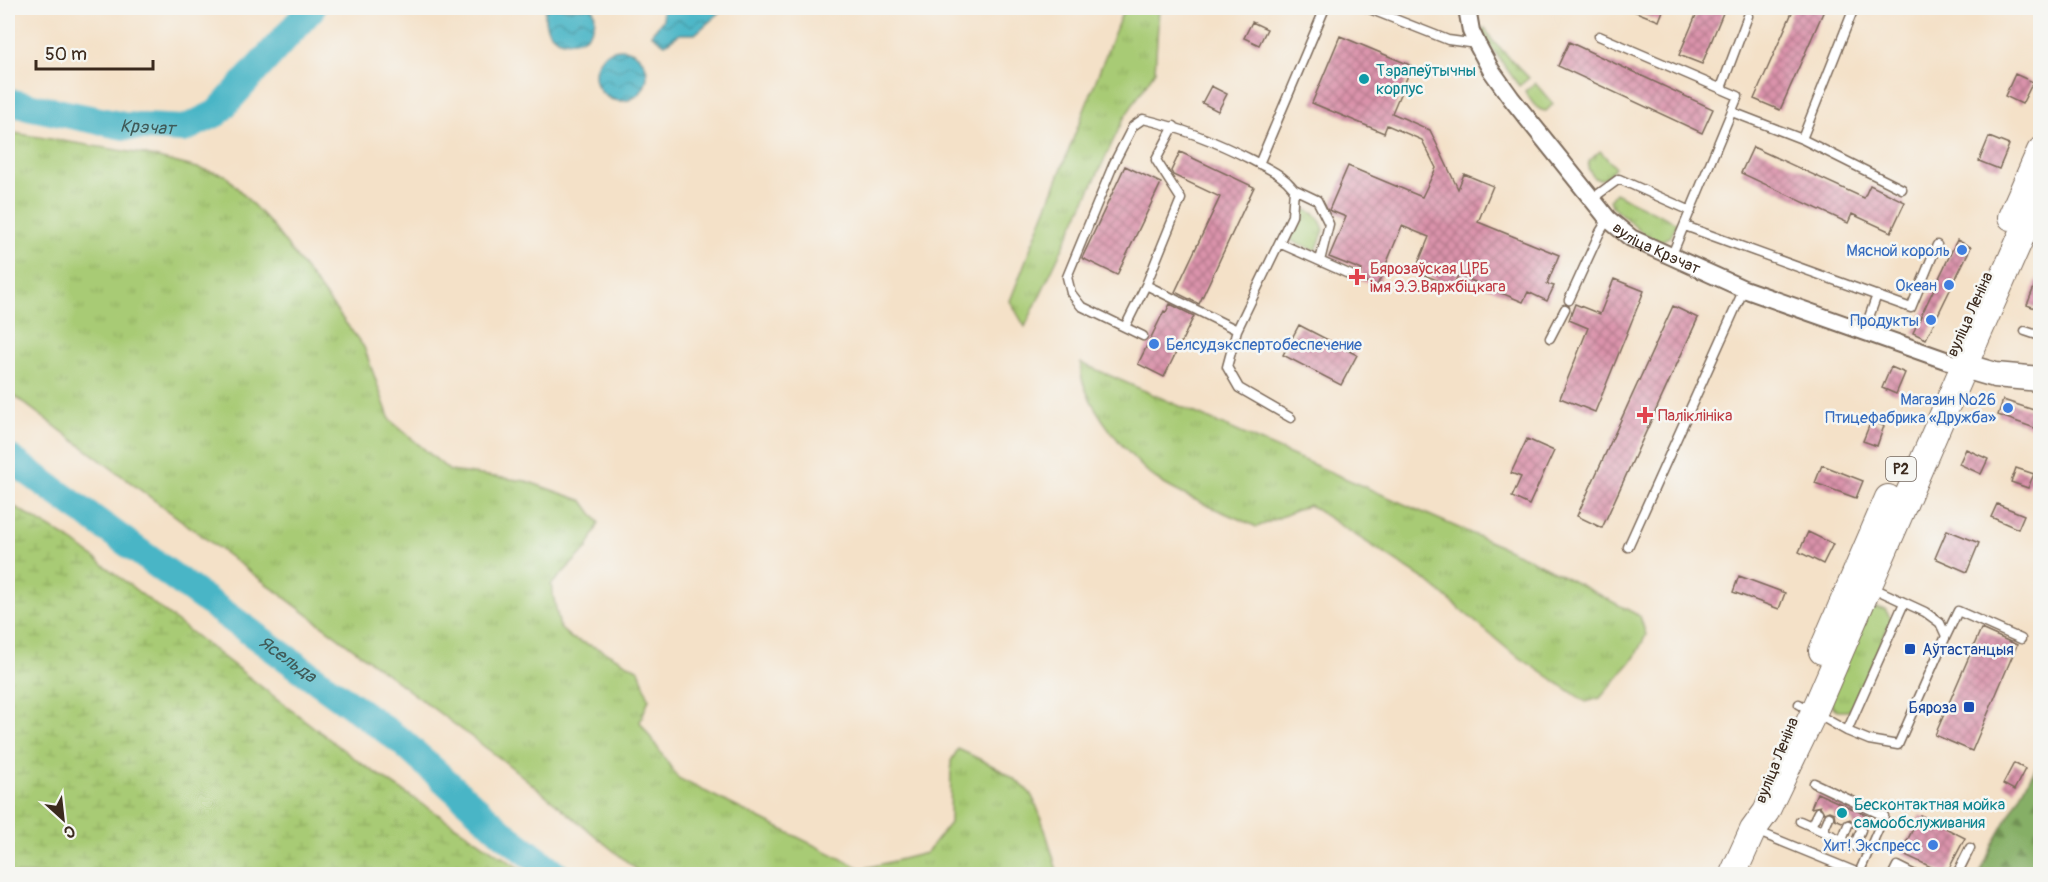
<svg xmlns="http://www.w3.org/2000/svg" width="2048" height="882" viewBox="0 0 2048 882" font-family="Pangolin,sans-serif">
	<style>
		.grass { fill: url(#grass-tufts); stroke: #727a49; stroke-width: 1.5 }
		.forest { fill: url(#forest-firs); stroke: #606c42; stroke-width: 1.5 }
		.wetland { fill: url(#wetland-marsh); stroke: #727a49; stroke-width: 1.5 }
		.water { fill: url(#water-waves); stroke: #427072; stroke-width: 1.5 }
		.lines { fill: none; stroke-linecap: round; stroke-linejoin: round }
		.stream { stroke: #49b5c6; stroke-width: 4.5 }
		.river { stroke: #49b5c6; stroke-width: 28 }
		.building { fill: url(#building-cross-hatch) }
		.service-casing { stroke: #7c6a5a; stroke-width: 11 }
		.minor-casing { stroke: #7c6a5a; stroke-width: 20 }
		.secondary-casing { stroke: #7c6a5a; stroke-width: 27 }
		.primary-casing { stroke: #7c6a5a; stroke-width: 28 }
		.service { stroke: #fff; stroke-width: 8 }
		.minor { stroke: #fff; stroke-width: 16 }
		.secondary { stroke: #fff; stroke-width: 24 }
		.primary { stroke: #fff; stroke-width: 26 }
		.culture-dot { fill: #0f9aa8; stroke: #f6f6f2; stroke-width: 2 }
		.shop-dot { fill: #3f7fe0; stroke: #f6f6f2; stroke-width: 2 }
		.health-dot { fill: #e0444e; stroke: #f6f6f2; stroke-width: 2 }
		.transit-dot { fill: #1a4fb4; stroke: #f6f6f2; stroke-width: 2 }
		.labels { text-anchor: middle; stroke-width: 5; stroke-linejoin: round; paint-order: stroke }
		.shield { fill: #f6f6f2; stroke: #73675e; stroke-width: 1.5 }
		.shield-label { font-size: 15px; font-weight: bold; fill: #3b2a1e }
		.culture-label { font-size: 16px; fill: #0d838f; stroke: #f6f6f2; text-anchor: start }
		.street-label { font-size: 16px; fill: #3b2a1e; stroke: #f6f6f2 }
		.shop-label { font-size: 16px; fill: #366cbe; stroke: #f6f6f2; text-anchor: end }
		.health-label { font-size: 16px; fill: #be3a42; stroke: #f6f6f2; text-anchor: start }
		.transit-label { font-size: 16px; fill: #164399; stroke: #f6f6f2; text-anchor: start }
		.water-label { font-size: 18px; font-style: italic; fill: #405b59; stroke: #f6f6f2 }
	</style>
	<defs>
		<pattern id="grass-tufts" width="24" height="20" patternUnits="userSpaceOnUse" patternTransform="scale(1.5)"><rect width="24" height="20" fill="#a8cb74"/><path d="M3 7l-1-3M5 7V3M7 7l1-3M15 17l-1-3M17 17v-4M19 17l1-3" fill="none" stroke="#92ae64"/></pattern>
		<pattern id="forest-firs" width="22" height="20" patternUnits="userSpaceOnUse" patternTransform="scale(1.5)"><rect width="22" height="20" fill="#86af66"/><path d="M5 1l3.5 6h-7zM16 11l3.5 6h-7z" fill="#6f8f53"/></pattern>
		<pattern id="wetland-marsh" width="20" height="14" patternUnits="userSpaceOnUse" patternTransform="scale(1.5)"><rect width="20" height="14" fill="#a8cb74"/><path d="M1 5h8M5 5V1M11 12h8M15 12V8" fill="none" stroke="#92ae64"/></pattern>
		<pattern id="water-waves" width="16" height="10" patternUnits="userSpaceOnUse" patternTransform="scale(1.5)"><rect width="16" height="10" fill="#49b5c6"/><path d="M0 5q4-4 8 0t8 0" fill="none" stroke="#3e93a0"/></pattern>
		<pattern id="building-cross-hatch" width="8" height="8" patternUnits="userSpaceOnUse" patternTransform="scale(1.5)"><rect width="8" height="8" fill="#da93ab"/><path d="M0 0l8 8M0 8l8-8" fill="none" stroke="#b2788b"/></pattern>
	</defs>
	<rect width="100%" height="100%" fill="#f6f6f2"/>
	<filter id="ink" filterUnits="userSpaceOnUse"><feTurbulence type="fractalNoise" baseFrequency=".0167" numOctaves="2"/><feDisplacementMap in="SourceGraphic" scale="12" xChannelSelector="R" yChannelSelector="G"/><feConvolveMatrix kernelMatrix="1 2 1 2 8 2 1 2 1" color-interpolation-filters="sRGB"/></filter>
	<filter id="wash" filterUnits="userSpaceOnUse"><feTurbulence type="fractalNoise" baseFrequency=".008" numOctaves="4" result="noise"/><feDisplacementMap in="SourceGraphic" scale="24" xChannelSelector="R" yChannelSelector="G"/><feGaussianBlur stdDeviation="1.35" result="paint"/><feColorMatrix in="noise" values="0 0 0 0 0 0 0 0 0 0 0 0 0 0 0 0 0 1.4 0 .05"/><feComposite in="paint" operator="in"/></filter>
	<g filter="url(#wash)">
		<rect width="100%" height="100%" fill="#f4e1c8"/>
		<path class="grass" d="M1124 8H1159L1155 71 1124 118 1025 327 1010 301Z
			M1485 28 1492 40 1529 78 1519 86 1484 37 1481 29Z
			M1535 83 1553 104 1546 111C1536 111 1530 99 1525 91Z
			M8 132 142 154 225 175 271 224 364 347 390 420 450 471 526 481 583 501 599 523 587 548 551 585 560 628 571 638 602 650 639 670 649 699 640 722 678 778 862 869 926 853 950 823 951 761 958 749C980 759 1013 774 1029 792 1039 802 1053 858 1058 874H642L505 762 8 391Z
			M1600 151 1615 167C1609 175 1605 182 1594 178L1588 168 1589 161Z
			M1615 193 1677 223 1671 236 1661 241 1645 235 1612 206 1610 200Z
			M1303 209C1315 212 1320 218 1324 230L1316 251 1290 240Z
			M1081 363 1532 560 1640 616 1646 635 1634 658 1600 698 1586 702 1510 651 1427 581 1309 505 1257 527C1226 513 1193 501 1164 484 1136 468 1075 396 1081 363Z
			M1874 608 1885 609 1891 620 1852 707 1848 711H1838L1833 707 1828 698 1866 611Z"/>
		<path class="forest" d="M2040 760V874H1980L1993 844Z"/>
		<path class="wetland" d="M8 503 74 542 359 762 528 874H8Z"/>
		<path class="water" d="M546 8H593C607 49 536 56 546 8Z
			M662 8H725L695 34H680L665 44 651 34 663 20Z
			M595 75a26 26 0 1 1 52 0a26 26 0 1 1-52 0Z"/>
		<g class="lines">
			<path class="stream" d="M542 874 543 865"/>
			<g class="river">
				<path id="s1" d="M8 102 124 126 184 129 217 113 312 8"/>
				<path id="s2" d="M8 457 401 741 505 835 556 874"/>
			</g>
		</g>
		<g id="blocks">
			<path class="building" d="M1626 8H1664L1659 21Z
				M1699 8H1725L1702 64 1679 55Z
				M1794 8H1825L1780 110 1754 99Z
				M1252 22 1267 29 1259 45 1244 38Z
				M1340 36 1412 66 1392 113 1430 130 1458 189 1464 174 1493 186 1478 222 1559 255 1547 284 1554 286 1547 301 1528 292 1523 302 1458 275 1453 287 1415 271 1429 237 1402 226 1377 286 1358 279 1362 270 1329 257 1346 217 1329 210 1348 166 1422 197 1436 168 1422 140 1387 125 1384 133 1312 103Z
				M1569 42 1713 109 1702 133 1558 66Z
				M2015 74 2033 82 2022 104 2005 96Z
				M1211 86 1227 94 1218 111 1202 103Z
				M1989 137 2009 145 1999 169 1979 161Z
				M1753 147 1864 198 1870 185 1905 202 1891 232 1852 214 1848 223 1741 173Z
				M1180 152 1254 187 1199 304 1175 292 1220 197 1173 175 1171 171Z
				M1125 166 1161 183 1117 275 1082 258Z
				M1957 240 1971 247 1926 339 1913 333Z
				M2040 272V310L2027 305Z
				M1614 279 1644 291 1595 412 1560 398 1588 328 1569 320 1575 304 1600 314Z
				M1170 304 1194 316 1164 377 1138 364 1164 311 1166 312Z
				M1673 306 1698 318 1602 528 1577 516Z
				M1299 325 1357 355 1341 385 1283 355Z
				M1891 367 1905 373 1896 394 1882 388Z
				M2003 400 2040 412V430L1998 415Z
				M1871 421 1884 426 1877 446 1863 441Z
				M1527 439 1554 451 1529 505 1512 497 1521 477 1511 473Z
				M1966 449 1988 459 1981 474 1959 464Z
				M1822 465 1863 481 1856 498 1815 483Z
				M2016 468 2034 474 2028 488 2011 482Z
				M1997 504 2024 515 2018 529 1991 517Z
				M1947 530 1979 543 1967 572 1935 558Z
				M1808 532 1833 544 1823 564 1799 552Z
				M1739 576 1785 593 1779 609 1733 592Z
				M1981 629 2017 645 1972 751 1935 735Z
				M2014 763 2025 769 2014 790 2003 784Z
				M1817 793 1871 817 1866 827 1861 824 1854 827 1853 822 1850 819 1842 822 1835 819 1834 813 1829 811 1824 813 1820 806 1811 808Z
				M1920 815 1965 838 1946 874 1901 853Z"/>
		</g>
	</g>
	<g filter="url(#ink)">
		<use href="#blocks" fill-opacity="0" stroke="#7c6a5a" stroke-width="1.5"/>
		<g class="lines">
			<g class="service-casing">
				<path id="service" d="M1367 8 1448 40 1477 44
					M1599 36 1738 96 1671 257
					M1721 88 1748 16
					M1732 112 1802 139 1854 8
					M1802 139 1902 189
					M1259 164 1325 8
					M1294 189 1317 200 1329 224 1320 261
					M1593 198 1619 179 1691 211
					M1685 226 1911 308 1937 245
					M1279 243 1351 275
					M1146 285 1181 199 1156 160 1174 126
					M1569 300 1600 232 1608 219
					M1125 327 1146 285 1237 330
					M1864 331 1877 295
					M2025 331 2040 336
					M1143 336 1081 306 1071 293 1067 277 1114 163 1133 126 1143 119C1182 128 1217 142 1252 160 1269 169 1282 174 1294 189L1292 216 1237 330 1227 367 1239 388 1291 418
					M1550 338 1565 309
					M1628 547 1744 289
					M1946 636 1958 611 2021 639
					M1799 704 1847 731 1869 740 1898 745 1946 636 1940 623 1925 612 1871 587
					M1847 731 1904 603
					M1814 783 1884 816 1859 873
					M1800 821 1868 852
					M1811 826 1818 812
					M1756 831 1861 874
					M1823 831 1829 817
					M1842 840 1848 825
					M1854 846 1861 830
					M1893 874 1897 866 1913 874
					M1957 874 1970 848"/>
			</g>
			<g class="minor-casing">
				<g id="minor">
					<path id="s3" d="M1467 8 1471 31 1477 44 1491 70 1511 98 1608 219 1631 238 1744 289 1948 361"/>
				</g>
			</g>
			<g class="secondary-casing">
				<path id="secondary" d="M1964 366 1995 375 2040 379"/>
			</g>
			<g class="primary-casing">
				<path id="primary" d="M2011 217 2040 151
					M1822 651 1888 498
					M1733 874 1753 830 1766 812 1814 712 1964 366 2040 194"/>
			</g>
			<use href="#service" class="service"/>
			<use href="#minor" class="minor"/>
			<use href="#secondary" class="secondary"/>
			<use href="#primary" class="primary"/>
		</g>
	</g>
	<g class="culture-dot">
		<circle cx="1364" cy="79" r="6"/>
		<circle cx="1842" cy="813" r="6"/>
	</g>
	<g class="shop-dot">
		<circle cx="1962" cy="250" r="6"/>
		<circle cx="1949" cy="285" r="6"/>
		<circle cx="1931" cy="320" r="6"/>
		<circle cx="1154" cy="344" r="6"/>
		<circle cx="2008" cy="408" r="6"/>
		<circle cx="1933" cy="845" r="6"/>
	</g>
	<g class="health-dot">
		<path d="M1354 268h6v6h6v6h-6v6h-6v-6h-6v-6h6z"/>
		<path d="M1642 406h6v6h6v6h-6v6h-6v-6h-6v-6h6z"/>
	</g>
	<g class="transit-dot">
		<rect x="1904" y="643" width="12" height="12" rx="3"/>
		<rect x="1963" y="701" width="12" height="12" rx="3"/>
	</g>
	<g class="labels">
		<rect class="shield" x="1886" y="457" width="30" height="24" rx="4.5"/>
		<g class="shield-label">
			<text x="1901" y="474">Р2</text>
		</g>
		<g class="culture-label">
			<text x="1376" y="76">Тэрапеўтычны<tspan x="1376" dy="18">корпус</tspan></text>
			<text x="1854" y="810">Бесконтактная мойка<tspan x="1854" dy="18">самообслуживания</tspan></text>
		</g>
		<g class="street-label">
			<text dy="6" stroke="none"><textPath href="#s3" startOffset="314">вуліца Крэчат</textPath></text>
			<text transform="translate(1969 314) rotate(-66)" y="6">вуліца Леніна</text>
			<text transform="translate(1776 760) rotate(-68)" y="6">вуліца Леніна</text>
		</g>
		<g class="shop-label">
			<text x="1950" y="256">Мясной король</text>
			<text x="1937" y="291">Океан</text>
			<text x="1919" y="326">Продукты</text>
			<text x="1166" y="350" text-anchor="start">Белсудэкспертобеспечение</text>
			<text x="1996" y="405">Магазин №26<tspan x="1996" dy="18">Птицефабрика «Дружба»</tspan></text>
			<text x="1921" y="851">Хит! Экспресс</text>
		</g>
		<g class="health-label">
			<text x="1370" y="274">Бярозаўская ЦРБ<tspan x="1370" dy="18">імя Э.Э.Вяржбіцкага</tspan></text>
			<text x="1658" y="421">Паліклініка</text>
		</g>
		<g class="transit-label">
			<text x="1922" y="655">Аўтастанцыя</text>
			<text x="1957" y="713" text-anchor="end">Бяроза</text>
		</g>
		<g class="water-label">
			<text dy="6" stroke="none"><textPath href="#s1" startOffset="142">Крэчат</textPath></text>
			<text dy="6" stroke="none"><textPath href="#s2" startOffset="345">Ясельда</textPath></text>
		</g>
	</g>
	<rect width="2048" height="882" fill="none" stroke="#f6f6f2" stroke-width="30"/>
	<g transform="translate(63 819) rotate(153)" stroke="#f6f6f2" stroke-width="4.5" paint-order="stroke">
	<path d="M0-4.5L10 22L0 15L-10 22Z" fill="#3b2a1e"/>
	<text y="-9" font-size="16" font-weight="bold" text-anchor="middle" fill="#3b2a1e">С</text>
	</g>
	<path d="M36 60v9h117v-9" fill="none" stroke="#3b2a1e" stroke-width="3"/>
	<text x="45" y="60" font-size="18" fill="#3b2a1e" stroke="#f6f6f2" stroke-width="4.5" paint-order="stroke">50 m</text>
</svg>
